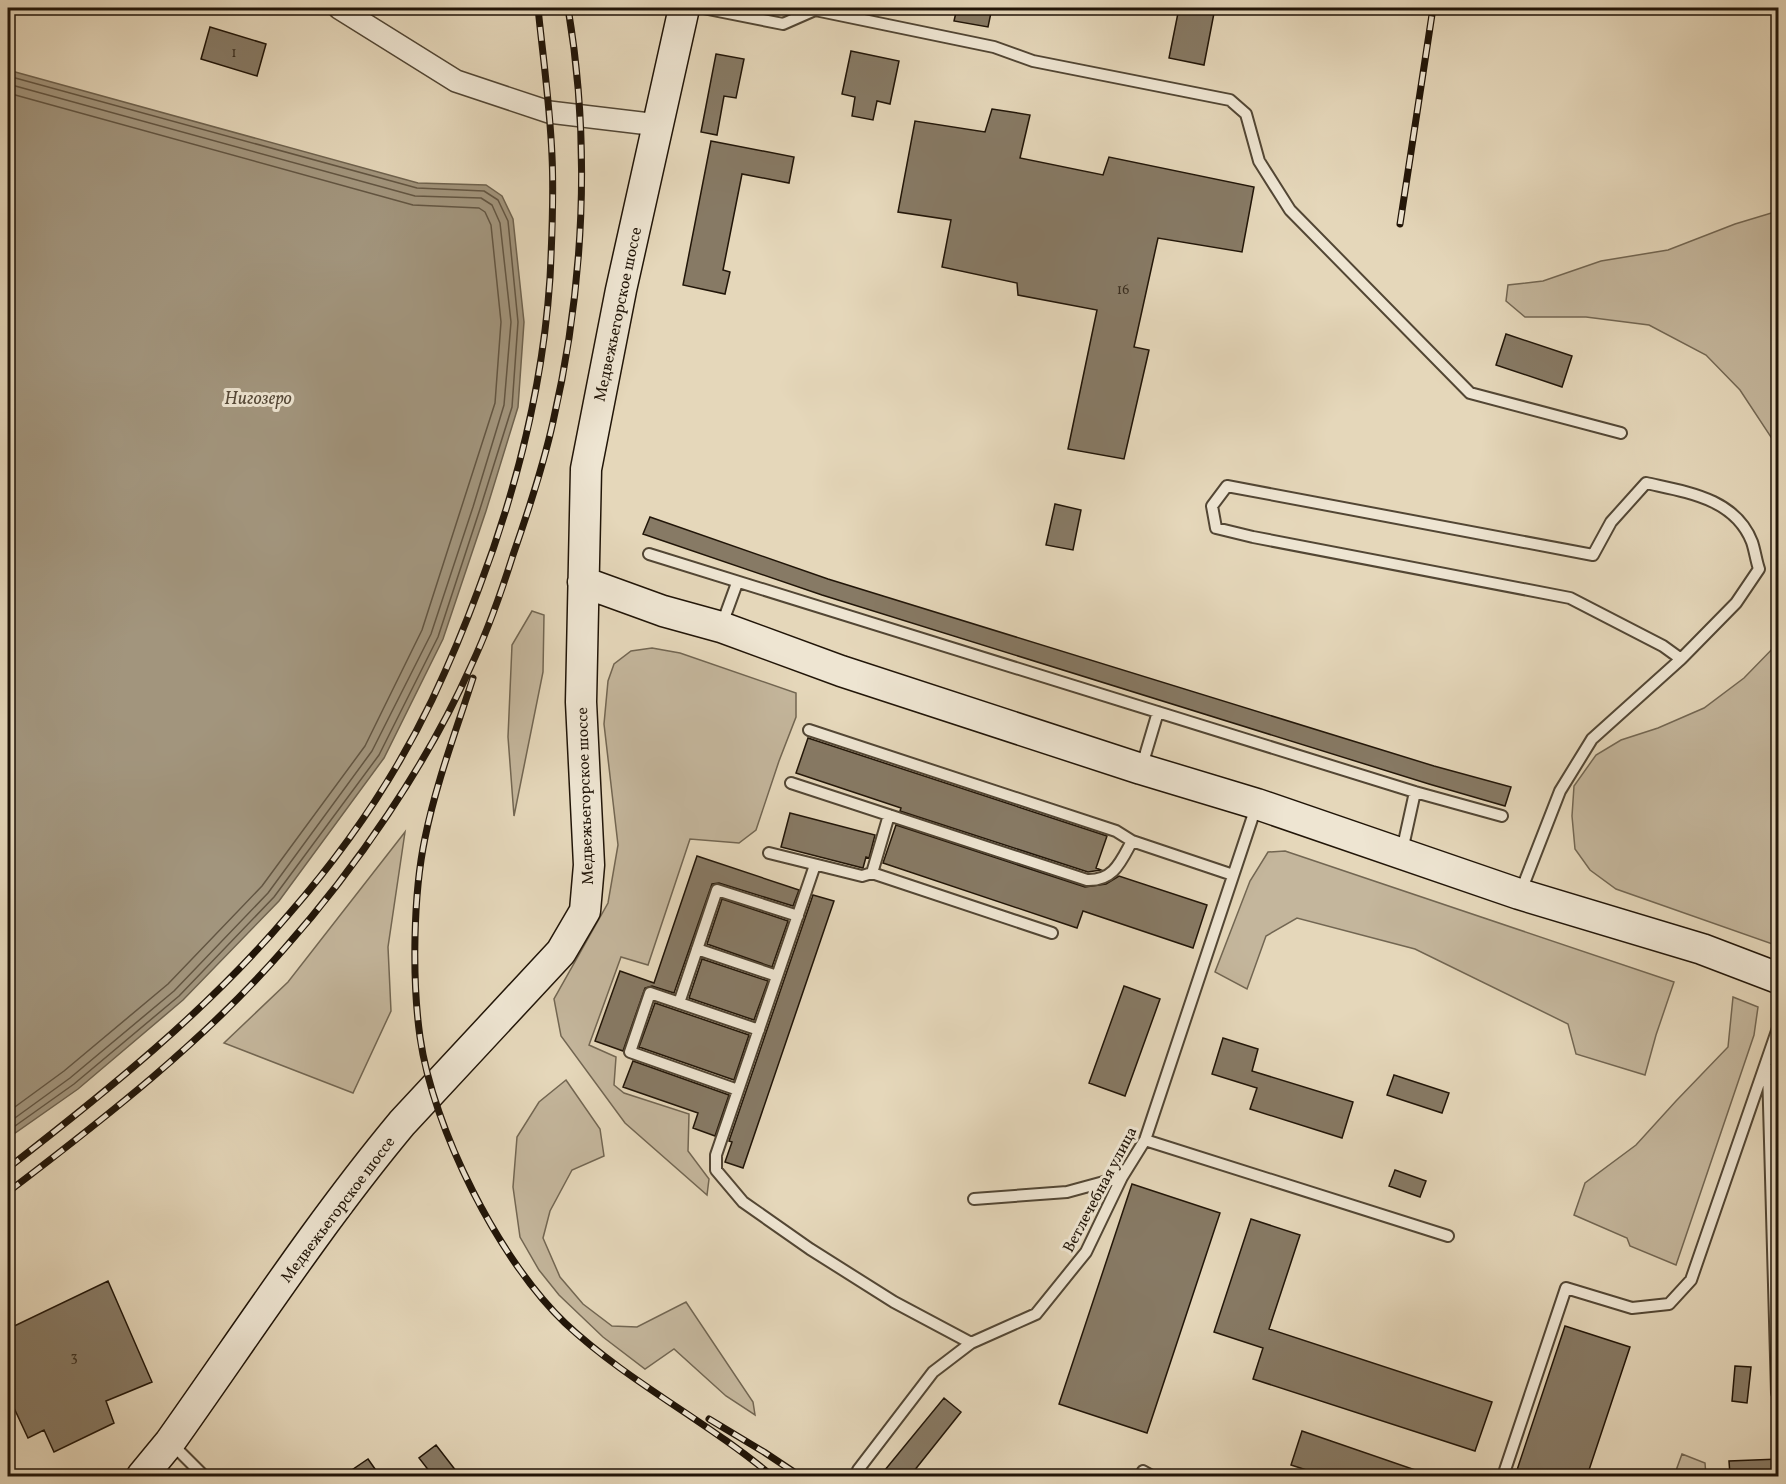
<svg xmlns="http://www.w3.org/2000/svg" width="1786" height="1484" viewBox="0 0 1786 1484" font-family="Vollkorn,serif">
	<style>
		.green { fill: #c4b69c; stroke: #726652; stroke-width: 1.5 }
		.water { fill: #a2957d; stroke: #6e624e; stroke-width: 1.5 }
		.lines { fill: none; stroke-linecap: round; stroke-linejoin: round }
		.shore { stroke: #625542; stroke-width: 1.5 }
		.building { fill: #877a65; stroke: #211508; stroke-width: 1.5 }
		.lane-casing { stroke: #524634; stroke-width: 14 }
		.street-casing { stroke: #524634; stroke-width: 24 }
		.secondary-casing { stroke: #211508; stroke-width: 33 }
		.lane { stroke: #eee5d2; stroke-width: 10 }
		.street { stroke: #eee5d2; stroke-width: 21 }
		.secondary { stroke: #eee5d2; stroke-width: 30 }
		.rail-casing { stroke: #211508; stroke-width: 7 }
		.rail { stroke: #eee5d2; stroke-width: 4.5; stroke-dasharray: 14; stroke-linecap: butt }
		.labels { text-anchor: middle; stroke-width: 6; stroke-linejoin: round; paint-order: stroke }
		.number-label { font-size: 14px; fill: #3a2e1f }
		.street-label { font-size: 16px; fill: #211508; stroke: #eee5d2 }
		.water-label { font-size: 18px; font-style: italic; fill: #554837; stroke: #eee5d2 }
	</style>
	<rect width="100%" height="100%" fill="#e5d7ba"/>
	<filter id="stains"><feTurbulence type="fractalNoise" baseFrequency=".00333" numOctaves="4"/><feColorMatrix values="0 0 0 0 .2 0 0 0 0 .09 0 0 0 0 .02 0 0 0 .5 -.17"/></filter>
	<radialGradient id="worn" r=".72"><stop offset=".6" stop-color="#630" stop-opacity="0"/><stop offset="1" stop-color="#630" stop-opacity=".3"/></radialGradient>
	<path class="green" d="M1778 211V451L1773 440 1740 390 1706 355 1649 325 1586 317H1525L1506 301 1508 285 1543 281 1601 261 1668 250 1735 224Z
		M532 611 544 615 543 672 514 816 508 737 512 645Z
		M1778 643V946L1616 889 1590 870 1575 849 1572 816 1574 786 1596 755 1621 740 1658 728 1704 708 1744 678Z
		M652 648 680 653 796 693V717L779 761 756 830 739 843 690 839 648 965 621 957 589 1045 616 1057 614 1085 624 1093 689 1114 688 1151 709 1179 707 1195 625 1123 561 1036 554 999 608 903 618 845 604 724 608 681 614 664 631 651Z
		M405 832 388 947 391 1011 353 1093 224 1043 288 982Z
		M1285 851 1674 982 1656 1035 1645 1075 1576 1054 1568 1024 1415 949 1297 918 1266 936 1247 989 1215 972 1250 881 1268 852Z
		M1733 997 1758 1007 1754 1035 1676 1265 1630 1246 1627 1238 1574 1215 1585 1183 1636 1145 1676 1101 1728 1047Z
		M566 1080 600 1129 604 1156 572 1170 550 1211 543 1238 560 1277 583 1304 612 1326 637 1327 686 1302 753 1402 755 1415 726 1396 674 1349 645 1369 603 1337 559 1295 539 1270 520 1237 513 1187 517 1137 539 1102Z
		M1682 1454 1705 1463 1706 1476H1674Z"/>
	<path class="water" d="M8 70 418 183 486 185 502 196 513 219 524 322 518 407 486 511 443 639 384 758 279 901 183 1000 78 1089 8 1138Z"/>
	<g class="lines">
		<path class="shore" d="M8 76 417 188 484 191 498 200 508 221 518 322 512 407 480 509 438 637 379 755 274 897 179 996 74 1084 8 1131
			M8 84 415 196 481 198 492 205 500 223 511 322 504 405 473 507 431 634 372 751 268 893 174 991 70 1078 8 1123
			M8 93 413 205 479 208 485 212 491 225 501 322 495 403 422 630 365 746 262 886 168 984 64 1071 8 1112"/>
	</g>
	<path class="building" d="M957 8H992L988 27 954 21Z
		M1179 8H1215L1204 65 1169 58Z
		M210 27 266 44 257 76 201 59Z
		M851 51 899 61 890 104 877 101 873 120 852 116 855 97 842 94Z
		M716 54 744 59 736 98 724 96 717 135 701 132Z
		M992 109 1030 115 1020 158 1103 175 1109 157 1254 187 1242 252 1158 238 1134 347 1149 350 1124 459 1068 449 1097 310 1018 295 1017 283 942 267 951 220 898 212 915 121 985 132Z
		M711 141 794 157 789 183 742 174 723 270 730 272 725 294 683 285Z
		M1506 334 1572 356 1562 387 1496 365Z
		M1055 504 1081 510 1073 550 1046 545Z
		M650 517 828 579 1434 766 1511 787 1505 806 1429 784 822 595 643 534Z
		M808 738 1107 836 1096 868 1101 870 1088 872 900 811 901 808 796 773Z
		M790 813 875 835 869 858 866 857 863 868 781 847Z
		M896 825 1085 887 1106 884 1119 876 1207 905 1193 948 1083 911 1077 928 883 863Z
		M697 856 799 890 793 906 719 883 712 884 674 993 652 986 645 988 623 1051 595 1041 620 971 654 983Z
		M813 895 834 901 743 1168 725 1162 732 1142 729 1141Z
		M722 899 788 921 772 967 707 944Z
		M702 959 768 981 754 1020 689 998Z
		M1124 986 1160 999 1125 1096 1089 1083Z
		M655 1003 749 1035 734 1080 639 1047Z
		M1223 1038 1258 1049 1252 1071 1353 1102 1342 1138 1250 1109 1257 1088 1212 1074Z
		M633 1061 729 1095 715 1136 693 1128 698 1113 623 1087Z
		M1394 1075 1449 1093 1442 1113 1387 1095Z
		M1395 1170 1426 1181 1420 1197 1389 1186Z
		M1132 1184 1220 1213 1147 1433 1059 1404Z
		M1251 1219 1300 1235 1269 1329 1492 1402 1475 1451 1253 1379 1263 1348 1214 1332Z
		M108 1281 152 1382 106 1401 114 1423 54 1452 44 1430 28 1438 14 1408 8 1411V1329Z
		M1565 1326 1630 1347 1587 1476H1515Z
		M1735 1366 1751 1367 1747 1403 1732 1401Z
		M944 1398 961 1412 910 1476H880Z
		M1302 1431 1427 1474V1476H1325L1291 1465Z
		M436 1445 460 1476H433L419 1458Z
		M368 1459 380 1476H343Z
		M1779 1459V1476H1752V1474L1730 1475 1729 1461Z"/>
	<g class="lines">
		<g class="lane-casing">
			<path id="lane" d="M703 8 783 24 815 10 994 47 1033 61 1230 100 1246 114 1259 161 1290 210 1470 393 1621 433
				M649 554 1415 792 1502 816
				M721 627 737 583
				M809 730 1116 831 1132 841 1233 875
				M1141 769 1158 712
				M791 783 1087 880C1114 881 1121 861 1132 841
				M889 815 872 873 1052 933
				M1402 851 1415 792
				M769 853 862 876 872 873
				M815 865 716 1155V1170L743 1202 810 1249 894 1302 971 1343
				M1521 891 1560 791 1592 739 1681 659 1663 646 1570 598 1253 537 1216 528 1212 506 1227 486 1593 555 1611 522 1646 483C1686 492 1735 498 1752 542 1755 551 1756 560 1759 569L1736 603 1681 659
				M697 949 777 976
				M679 1003 717 890 798 916
				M1768 1069 1777 1393
				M738 1090 630 1052 650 993 759 1030
				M1145 1140 1448 1236
				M974 1199 1067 1192 1122 1177
				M172 1444 204 1476
				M858 1470 933 1372 971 1343 1036 1314 1086 1252 1122 1177 1145 1140 1256 807
				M1143 1471 1152 1476
				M1503 1476 1566 1288 1632 1308 1669 1304 1691 1280 1778 1028"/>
		</g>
		<g class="street-casing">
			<path id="street" d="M339 8 456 81 549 112 658 125"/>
		</g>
		<g class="secondary-casing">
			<path id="secondary" d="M583 582 663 611 721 627 841 671 1141 769 1257 804 1519 894 1702 949 1778 978
				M142 1476 170 1442C246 1335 318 1224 402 1123L561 952 585 911 589 865 581 702 586 469 621 290 684 8"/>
		</g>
		<use href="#lane" class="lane"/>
		<use href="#street" class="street"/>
		<use href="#secondary" class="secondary"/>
		<g class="rail-casing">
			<path id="rail" d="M1400 224 1433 8
				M473 678C456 731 436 783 425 838 413 895 412 980 420 1037 433 1129 499 1260 565 1323 628 1382 707 1421 772 1476
				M8 1168C107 1091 207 1011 289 914 345 850 395 777 432 700 449 664 465 626 479 588 517 488 543 385 550 278 552 238 554 197 552 156 550 106 543 57 538 8
				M8 1192C105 1118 203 1042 284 949 356 868 427 765 471 666 488 630 501 593 513 555 528 512 543 467 553 422 584 287 591 144 568 8
				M709 1419 764 1452 800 1476"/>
		</g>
		<use href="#rail" class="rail"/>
	</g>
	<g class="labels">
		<g class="number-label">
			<text x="234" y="57">1</text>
			<text x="1123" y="294">16</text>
			<text x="74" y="1361">3</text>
		</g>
		<g class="street-label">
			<text transform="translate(617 314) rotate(-78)" y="6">Медвежьегорское шоссе</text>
			<text transform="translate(584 796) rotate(-92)" y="6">Медвежьегорское шоссе</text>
			<text transform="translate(1099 1189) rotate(-62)" y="6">Ветлечебная улица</text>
			<text transform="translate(337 1209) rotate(-53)" y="6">Медвежьегорское шоссе</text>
		</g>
		<g class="water-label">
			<text x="258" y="404">Нигозеро</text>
		</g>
	</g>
	<rect width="1786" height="1484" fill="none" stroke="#e5d7ba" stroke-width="30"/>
	<rect x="9" y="9" width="1768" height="1466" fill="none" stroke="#211508" stroke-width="3"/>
	<rect x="15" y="15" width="1756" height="1454" fill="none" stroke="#211508" stroke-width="1.5"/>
	<rect width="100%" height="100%" filter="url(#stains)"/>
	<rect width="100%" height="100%" fill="url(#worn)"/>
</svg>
